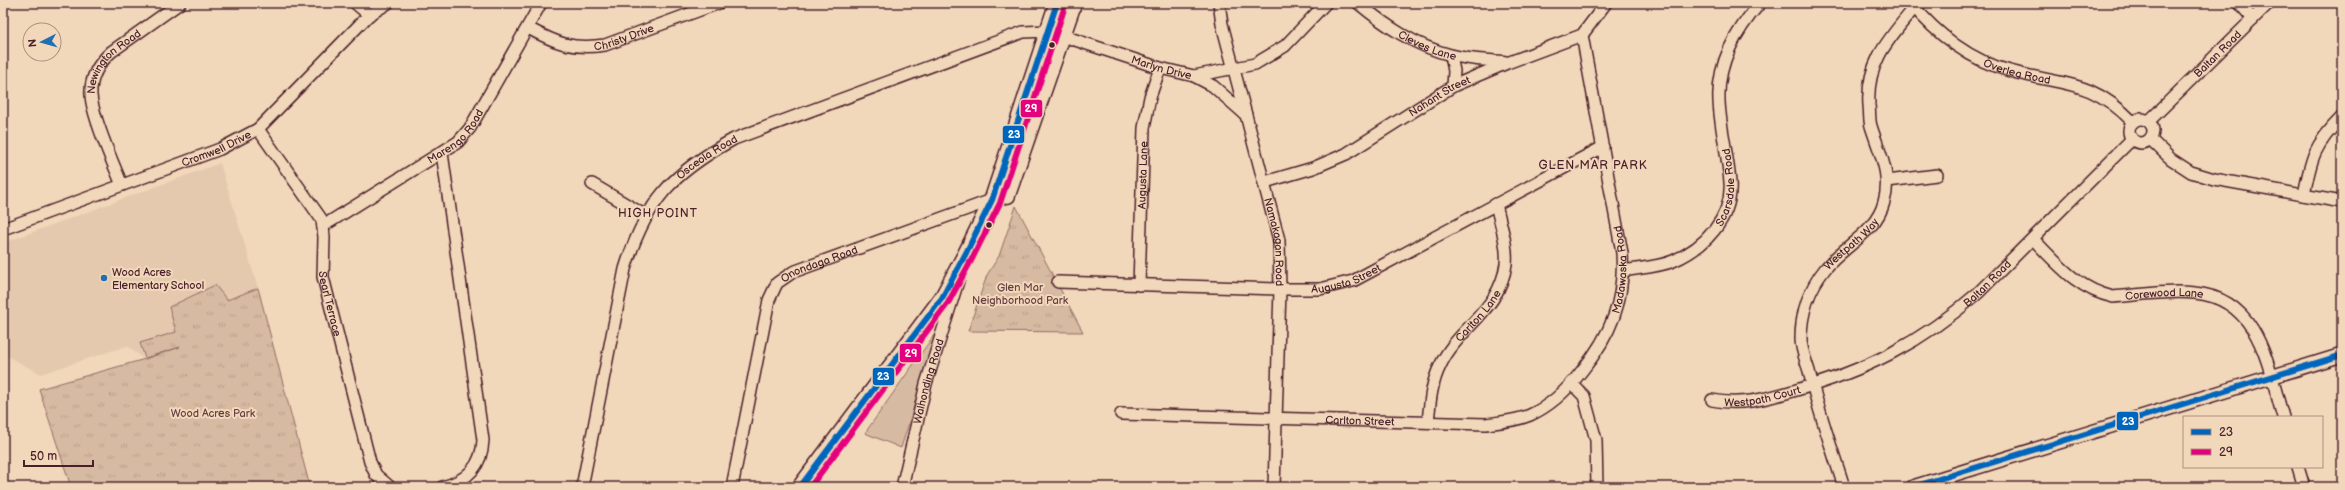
<svg xmlns="http://www.w3.org/2000/svg" width="2345" height="490" viewBox="0 0 2345 490" font-family="'Balsamiq Sans',sans-serif">
	<style>
		.built { fill: #e4c9af }
		.green { fill: #d7baa2; stroke: #906c66 }
		.park { fill: url(#park-tufts); stroke: #906c66 }
		.lines { fill: none; stroke-linecap: round; stroke-linejoin: round }
		.minor-casing { stroke: #4a1f2b; stroke-width: 14 }
		.tertiary-casing { stroke: #4a1f2b; stroke-width: 16 }
		.secondary-casing { stroke: #4a1f2b; stroke-width: 18 }
		.minor { stroke: #f2d8ba; stroke-width: 11 }
		.tertiary { stroke: #f2d8ba; stroke-width: 13 }
		.secondary { stroke: #f2d8ba; stroke-width: 15 }
		.bus-1-casing { stroke: #f2d8ba; stroke-width: 9 }
		.bus-2-casing { stroke: #f2d8ba; stroke-width: 9 }
		.bus-1 { stroke: #0065bd; stroke-width: 6 }
		.bus-2 { stroke: #e5007d; stroke-width: 6 }
		.bus-dot { fill: #4a1f2b; stroke: #f2d8ba; stroke-width: 1.5 }
		.poi-dot { fill: #1f6fb2; stroke: #f2d8ba; stroke-width: 1.5 }
		.labels { text-anchor: middle; stroke-width: 4; stroke-linejoin: round; paint-order: stroke }
		.street-label { font-size: 11px; fill: #4a1f2b; stroke: #f2d8ba }
		.poi-label { font-size: 11px; fill: #4a1f2b; stroke: #f2d8ba; text-anchor: start }
		.park-label { font-size: 11px; fill: #663e43; stroke: #f2d8ba }
		.neighbourhood-label { font-size: 12px; letter-spacing: 1px; fill: #4a1f2b; stroke: #f2d8ba }
		.line-badge { stroke: #f2d8ba; stroke-width: 1.5 }
		.badge-label { font-size: 11px; text-anchor: middle; font-weight: bold; fill: #fff }
	</style>
	<defs>
		<pattern id="park-tufts" width="24" height="20" patternUnits="userSpaceOnUse"><rect width="24" height="20" fill="#d7baa2"/><path d="M3 7l-1-3M5 7V3M7 7l1-3M15 17l-1-3M17 17v-4M19 17l1-3" fill="none" stroke="#ba9f8c"/></pattern>
	</defs>
	<rect width="100%" height="100%" fill="#f2d8ba"/>
	<filter id="ink" filterUnits="userSpaceOnUse"><feTurbulence type="fractalNoise" baseFrequency=".025" numOctaves="2"/><feDisplacementMap in="SourceGraphic" scale="8" xChannelSelector="R" yChannelSelector="G"/><feConvolveMatrix kernelMatrix="1 2 1 2 8 2 1 2 1" color-interpolation-filters="sRGB"/></filter>
	<g filter="url(#ink)">
		<path class="built" d="M220 163 258 288 227 300 182 348 145 360 127 346 41 374 3 354 6 328 3 243Z"/>
		<path class="green" d="M939 328 901 448 865 433Z"/>
		<path class="park" d="M1016 206 1083 332 968 331 987 275 999 256Z
			M215 285 227 300 258 288 310 487H71L39 389 145 359 180 347 145 358 140 343 176 332 169 307Z"/>
		<g class="lines">
			<g class="minor-casing">
				<g id="minor">
					<path d="M355 3 369 15"/>
					<path id="s1" d="M1219 3 1222 24 1279 240 1280 289 1274 487"/>
					<path id="s2" d="M1358 3C1386 26 1415 46 1451 55 1468 60 1488 60 1506 62"/>
					<path id="s3" d="M1911 3C1936 34 1971 61 2010 71 2063 86 2090 78 2133 122"/>
					<path d="M2239 3 2253 19"/>
					<path id="s4" d="M528 28C556 43 572 50 605 45L719 3"/>
					<path d="M1451 56 1454 71 1453 86"/>
					<path d="M1194 76 1213 86 1246 115"/>
					<circle cx="2141" cy="131" r="12"/>
					<path id="s5" d="M2149 121 2269 3"/>
					<path id="s6" d="M258 129 322 220 324 237 323 277 370 462 376 475 390 487"/>
					<path d="M2150 139 2171 159 2191 172 2214 179 2342 202"/>
					<path d="M442 153 483 440C482 466 467 481 442 487"/>
					<path d="M1887 181 1937 175"/>
					<path id="s7" d="M1265 182 1313 168 1346 154 1453 86 1507 63 1582 35 1606 3"/>
					<path d="M592 184 646 216"/>
					<path id="s8" d="M122 185C113 163 92 116 91 95 90 78 99 63 111 52L180 3"/>
					<path d="M2304 195C2311 158 2314 145 2342 117"/>
					<path id="s9" d="M323 226 458 142 470 128 541 3"/>
					<path id="s10" d="M3 229 220 149 258 129 369 15 388 3"/>
					<path id="s11" d="M2033 239C2058 264 2077 289 2113 297 2139 295 2169 290 2195 293 2260 299 2268 367 2283 417"/>
					<path id="s12" d="M1623 271C1639 268 1659 267 1673 261 1704 248 1733 218 1730 182 1728 155 1720 128 1719 101 1717 63 1736 31 1760 3"/>
					<path id="s13" d="M1058 282 1280 289H1320L1353 281 1603 147"/>
					<path id="s14" d="M1139 285 1144 128 1150 97 1160 68"/>
					<path d="M1572 384 1584 396 1596 440 1597 487"/>
					<path id="s15" d="M1712 400C1740 406 1766 399 1793 391 1865 371 1921 343 1978 293L2132 139"/>
					<path id="s16" d="M1121 414 1486 424C1501 422 1516 421 1530 415 1550 406 1567 390 1581 372 1611 335 1625 301 1622 253L1582 35"/>
					<path id="s17" d="M1428 422C1430 403 1431 384 1440 366 1458 327 1500 311 1506 264 1508 245 1500 223 1496 204"/>
					<path d="M2298 467 2304 487"/>
					<path id="s18" d="M582 487 625 269C646 201 672 173 734 139L1023 32 1048 31 1160 68 1194 76 1255 64 1285 46 1326 3"/>
					<path id="s19" d="M732 487 769 300 777 283 793 272 992 200 1009 197 1076 3"/>
					<path id="s20" d="M902 487 926 384 960 275"/>
					<path id="s21" d="M1844 487C1832 449 1818 410 1809 371 1806 361 1801 349 1801 339 1801 314 1809 289 1825 269 1844 245 1876 233 1884 202 1892 174 1879 152 1871 126 1869 120 1870 112 1869 105 1866 62 1889 39 1915 7"/>
				</g>
			</g>
			<g class="tertiary-casing">
				<path id="tertiary" d="M1913 487 2342 355"/>
			</g>
			<g class="secondary-casing">
				<path id="secondary" d="M800 487 942 298 966 253 992 200 1057 3"/>
			</g>
			<use href="#minor" class="minor"/>
			<use href="#tertiary" class="tertiary"/>
			<use href="#secondary" class="secondary"/>
			<g class="bus-1-casing">
				<path id="bus-1" d="M800 487 942 298 966 253 992 200 1057 3
					M1913 487 2342 355"/>
			</g>
			<g class="bus-2-casing">
				<path id="bus-2" d="M810 487 948 303 973 257 1000 203 1065 6"/>
			</g>
			<use href="#bus-1" class="bus-1"/>
			<use href="#bus-2" class="bus-2"/>
		</g>
	</g>
	<g class="bus-dot">
		<circle cx="1052" cy="45" r="3.5"/>
		<circle cx="989" cy="225" r="3.5"/>
	</g>
	<circle class="poi-dot" cx="104" cy="278" r="4"/>
	<g class="labels">
		<g class="street-label">
			<text dy="4" stroke="none"><textPath href="#s4" startOffset="101">Christy Drive</textPath></text>
			<text dy="4" stroke="none"><textPath href="#s2" startOffset="82">Cleves Lane</textPath></text>
			<text dy="4" stroke="none"><textPath href="#s5" startOffset="96">Baltan Road</textPath></text>
			<text dy="4" stroke="none"><textPath href="#s8" startOffset="138">Newington Road</textPath></text>
			<text dy="4" stroke="none"><textPath href="#s18" startOffset="850">Marlyn Drive</textPath></text>
			<text dy="4" stroke="none"><textPath href="#s3" startOffset="129">Overlea Road</textPath></text>
			<text dy="4" stroke="none"><textPath href="#s7" startOffset="196">Nahant Street</textPath></text>
			<text dy="4" stroke="none"><textPath href="#s9" startOffset="161">Marengo Road</textPath></text>
			<text dy="4" stroke="none"><textPath href="#s10" startOffset="228">Cromwell Drive</textPath></text>
			<text dy="4" stroke="none"><textPath href="#s18" startOffset="365">Osceola Road</textPath></text>
			<text dy="4" stroke="none"><textPath href="#s14" startOffset="110">Augusta Lane</textPath></text>
			<text dy="4" stroke="none"><textPath href="#s12" startOffset="149">Scarsdale Road</textPath></text>
			<text dy="4" stroke="none"><textPath href="#s1" startOffset="246">Namakagan Road</textPath></text>
			<text dy="4" stroke="none"><textPath href="#s21" startOffset="266">Westpath Way</textPath></text>
			<text dy="4" stroke="none"><textPath href="#s19" startOffset="256">Onondaga Road</textPath></text>
			<text dy="4" stroke="none"><textPath href="#s16" startOffset="590">Madawaska Road</textPath></text>
			<text dy="4" stroke="none"><textPath href="#s13" startOffset="290">Augusta Street</textPath></text>
			<text dy="4" stroke="none"><textPath href="#s15" startOffset="307">Baltan Road</textPath></text>
			<text dy="4" stroke="none"><textPath href="#s11" startOffset="152">Corewood Lane</textPath></text>
			<text dy="4" stroke="none"><textPath href="#s6" startOffset="196">Searl Terrace</textPath></text>
			<text dy="4" stroke="none"><textPath href="#s17" startOffset="121">Carlton Lane</textPath></text>
			<text dy="4" stroke="none"><textPath href="#s20" startOffset="109">Walhonding Road</textPath></text>
			<text dy="4" stroke="none"><textPath href="#s15" startOffset="51">Westpath Court</textPath></text>
			<text dy="4" stroke="none"><textPath href="#s16" startOffset="239">Carlton Street</textPath></text>
		</g>
		<g class="poi-label">
			<text x="112" y="276">Wood Acres<tspan x="112" dy="13">Elementary School</tspan></text>
		</g>
		<g class="park-label">
			<text x="1020" y="291">Glen Mar<tspan x="1020" dy="13">Neighborhood Park</tspan></text>
			<text x="213" y="417">Wood Acres Park</text>
		</g>
		<g class="neighbourhood-label">
			<text x="1593" y="169">GLEN MAR PARK</text>
			<text x="658" y="217">HIGH POINT</text>
		</g>
	</g>
	<g class="line-badge">
		<rect x="1020" y="99" width="23" height="19" rx="4" fill="#e5007d"/>
		<rect x="1002" y="125" width="23" height="19" rx="4" fill="#0065bd"/>
		<rect x="899" y="343" width="23" height="20" rx="4" fill="#e5007d"/>
		<rect x="872" y="367" width="23" height="19" rx="4" fill="#0065bd"/>
		<rect x="2116" y="411" width="23" height="20" rx="4" fill="#0065bd"/>
	</g>
	<g class="badge-label">
		<text x="1031" y="112">29</text>
		<text x="1014" y="138">23</text>
		<text x="911" y="357">29</text>
		<text x="883" y="380">23</text>
		<text x="2128" y="425">23</text>
	</g>
	<rect width="2345" height="490" fill="none" stroke="#f2d8ba" stroke-width="16"/>
	<rect x="8" y="8" width="2329" height="474" fill="none" stroke="#4a1f2b" stroke-width="1.5" filter="url(#ink)"/>
	<rect x="2183" y="416" width="140" height="52" fill="#f2d8ba" stroke="#af8e81"/>
	<rect x="2191" y="429" width="20" height="6" fill="#0065bd" stroke="#af8e81"/>
	<text x="2219" y="436" font-size="12" fill="#4a1f2b">23</text>
	<rect x="2191" y="449" width="20" height="6" fill="#e5007d" stroke="#af8e81"/>
	<text x="2219" y="456" font-size="12" fill="#4a1f2b">29</text>
	<g transform="translate(42 42) rotate(264)"><circle r="19" fill="#f2d8ba" stroke="#af8e81"/>
	<path d="M0-3L7 15L0 10L-7 15Z" fill="#1f6fb2"/>
	<text y="-6" font-size="11" font-weight="bold" text-anchor="middle" fill="#4a1f2b">N</text>
	</g>
	<path d="M24 460v6h69v-6" fill="none" stroke="#4a1f2b" stroke-width="2"/>
	<text x="30" y="460" font-size="12" fill="#4a1f2b" stroke="#f2d8ba" stroke-width="3" paint-order="stroke">50 m</text>
</svg>
